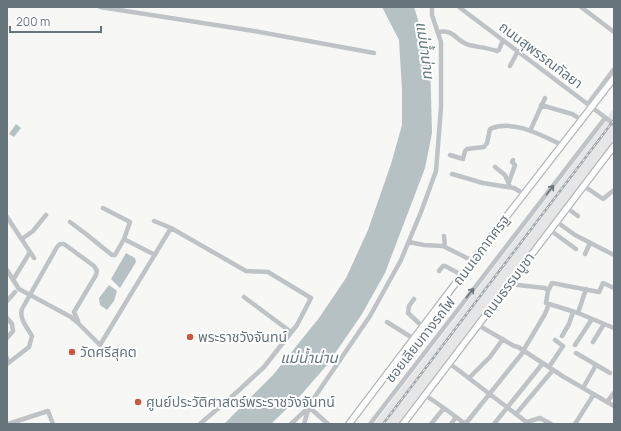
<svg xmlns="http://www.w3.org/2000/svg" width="621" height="431" viewBox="0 0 621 431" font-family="Manrope,'Noto Sans Thai',sans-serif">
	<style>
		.built { fill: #e5e6e5 }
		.water { fill: #b6c1c4 }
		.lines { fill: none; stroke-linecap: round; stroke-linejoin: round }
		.major-casing { stroke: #b3b7ba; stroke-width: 8 }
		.minor { stroke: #bfc3c6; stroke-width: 4.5 }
		.major { stroke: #fff; stroke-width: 5.5 }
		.rail-casing { stroke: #a1a7ab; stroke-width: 2.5 }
		.rail { stroke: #fff; stroke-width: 1; stroke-dasharray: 3; stroke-linecap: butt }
		.oneway { stroke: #66747c }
		.poi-dot { fill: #ce563e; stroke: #fff; stroke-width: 1.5 }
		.labels { text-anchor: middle; stroke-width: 4; stroke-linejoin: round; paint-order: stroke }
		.street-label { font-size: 14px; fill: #66747c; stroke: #fff }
		.poi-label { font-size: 14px; fill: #66747c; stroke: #fff; text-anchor: start }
		.water-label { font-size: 15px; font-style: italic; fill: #66797e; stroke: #fff }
	</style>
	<rect width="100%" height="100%" fill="#f7f7f5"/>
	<path class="built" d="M614 108V143L400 424H374L564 176Z"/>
	<path class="water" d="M382 7H414L415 10 430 59 432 133 425 168 385 273 362 314 327 365 300 396 271 424H224L273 375 319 318 346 278 368 230 391 164 402 125V90L399 40Z
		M16 124 21 128 14 137 9 134Z
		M126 253 135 258 136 262 120 288 111 279Z
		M109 285 117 291 114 301 107 310 100 305 99 298Z"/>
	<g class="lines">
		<g class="major-casing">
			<path id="major" d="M349 424 499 226 614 78
				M403 424 614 146"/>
		</g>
		<path class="minor" d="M100 7 254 31 374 53
			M459 7 614 124
			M581 7 614 32
			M438 32C455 29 455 41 469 45 478 47 488 48 497 51L499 50 503 40
			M510 66 518 51
			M588 104 614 69
			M541 105 572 114 582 120
			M530 131 545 98
			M450 155 463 159 465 151 467 149 484 147 487 143 490 129C513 119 541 135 562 145
			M495 167 505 175 510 187
			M452 174 483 183 514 188 524 194
			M509 182 515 165 512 162 513 160
			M584 186 603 199 614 190
			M103 208 130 222 124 239
			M567 208 578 216
			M7 217 34 258
			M154 221 171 228
			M70 222 86 234 112 255H115L124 239 155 255
			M557 222 575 235 614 255
			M550 230 576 249
			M444 236 445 247
			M22 239 33 231 46 215
			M409 242 424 245 443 246 473 261
			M585 254 590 243
			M7 270 19 289 71 317 78 323 100 345 171 228 246 271C254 272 261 271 268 272L311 298 297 325 264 367 237 392 200 424
			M439 271 443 266H445L462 275
			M13 280 30 252
			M509 284 545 288 548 291 546 303 578 313 614 328
			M548 291 552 283 599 292 603 283 614 288
			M244 297 291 332
			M414 299 409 306 408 313 423 327
			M7 301 15 292
			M578 313 586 289
			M7 318 12 324 13 331 7 338
			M387 322 414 339
			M478 325 514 346 518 347 564 377 614 406
			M562 336 569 324 573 312
			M593 342 604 324
			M575 345 592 319
			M523 351 545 314 549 304
			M576 353 610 373
			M7 358V360
			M449 363 529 424
			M7 364 29 347 32 336C27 327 19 319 22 309L57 247 60 244H64L94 266 97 271 96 275 74 312 78 321
			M549 367 563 346 555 340
			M469 378 490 357 503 339
			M583 388 596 365
			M425 395 444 408
			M607 402 614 393
			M516 414 553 370
			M527 422 540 418 551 424
			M8 424 48 411 53 424
			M291 424 309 407 328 424
			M304 424 309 407 314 398 370 316 401 260 421 212 436 171 441 107V42L432 15V7
			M370 424 605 118
			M431 424 444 408 464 423 467 422 524 351
			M451 424 456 417
			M494 424 543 363
			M575 424 594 394"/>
		<use href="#major" class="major"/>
		<g class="rail-casing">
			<path id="rail" d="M383 424 614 120"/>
		</g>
		<use href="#rail" class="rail"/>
	</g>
	<defs><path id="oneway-shaft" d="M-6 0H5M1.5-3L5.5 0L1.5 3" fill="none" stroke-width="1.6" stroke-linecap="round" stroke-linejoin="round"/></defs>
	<g class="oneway">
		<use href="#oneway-shaft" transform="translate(550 190) rotate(-52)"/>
		<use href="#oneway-shaft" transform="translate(470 293) rotate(-52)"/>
	</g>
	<g class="poi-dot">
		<circle cx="190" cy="337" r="4"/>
		<circle cx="72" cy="352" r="4"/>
		<circle cx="138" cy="402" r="4"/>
	</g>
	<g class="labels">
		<g class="street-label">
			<text transform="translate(541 55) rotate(37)" y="5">ถนนสุพรรณกัลยา</text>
			<text transform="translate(481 250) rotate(-53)" y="5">ถนนเอกาทศรฐ</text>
			<text transform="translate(508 285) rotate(-53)" y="5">ถนนธรรมบูชา</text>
			<text transform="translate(420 340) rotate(-52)" y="5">ซอยเลียบทางรถไฟ</text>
		</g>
		<g class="poi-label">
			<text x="198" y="342">พระราชวังจันทน์</text>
			<text x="80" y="357">วัดศรีสุคต</text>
			<text x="146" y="407">ศูนย์ประวัติศาสตร์พระราชวังจันทน์</text>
		</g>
		<g class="water-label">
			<text transform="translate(425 50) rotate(82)" y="5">แม่น้ำน่าน</text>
			<text x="309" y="363">แม่น้ำน่าน</text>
		</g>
	</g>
	<rect width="621" height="431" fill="none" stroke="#66747c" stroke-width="16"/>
	<path d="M10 26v6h91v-6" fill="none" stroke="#66747c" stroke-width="2"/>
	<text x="16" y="26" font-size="12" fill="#66747c" stroke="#ffffff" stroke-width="3" paint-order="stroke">200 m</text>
</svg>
